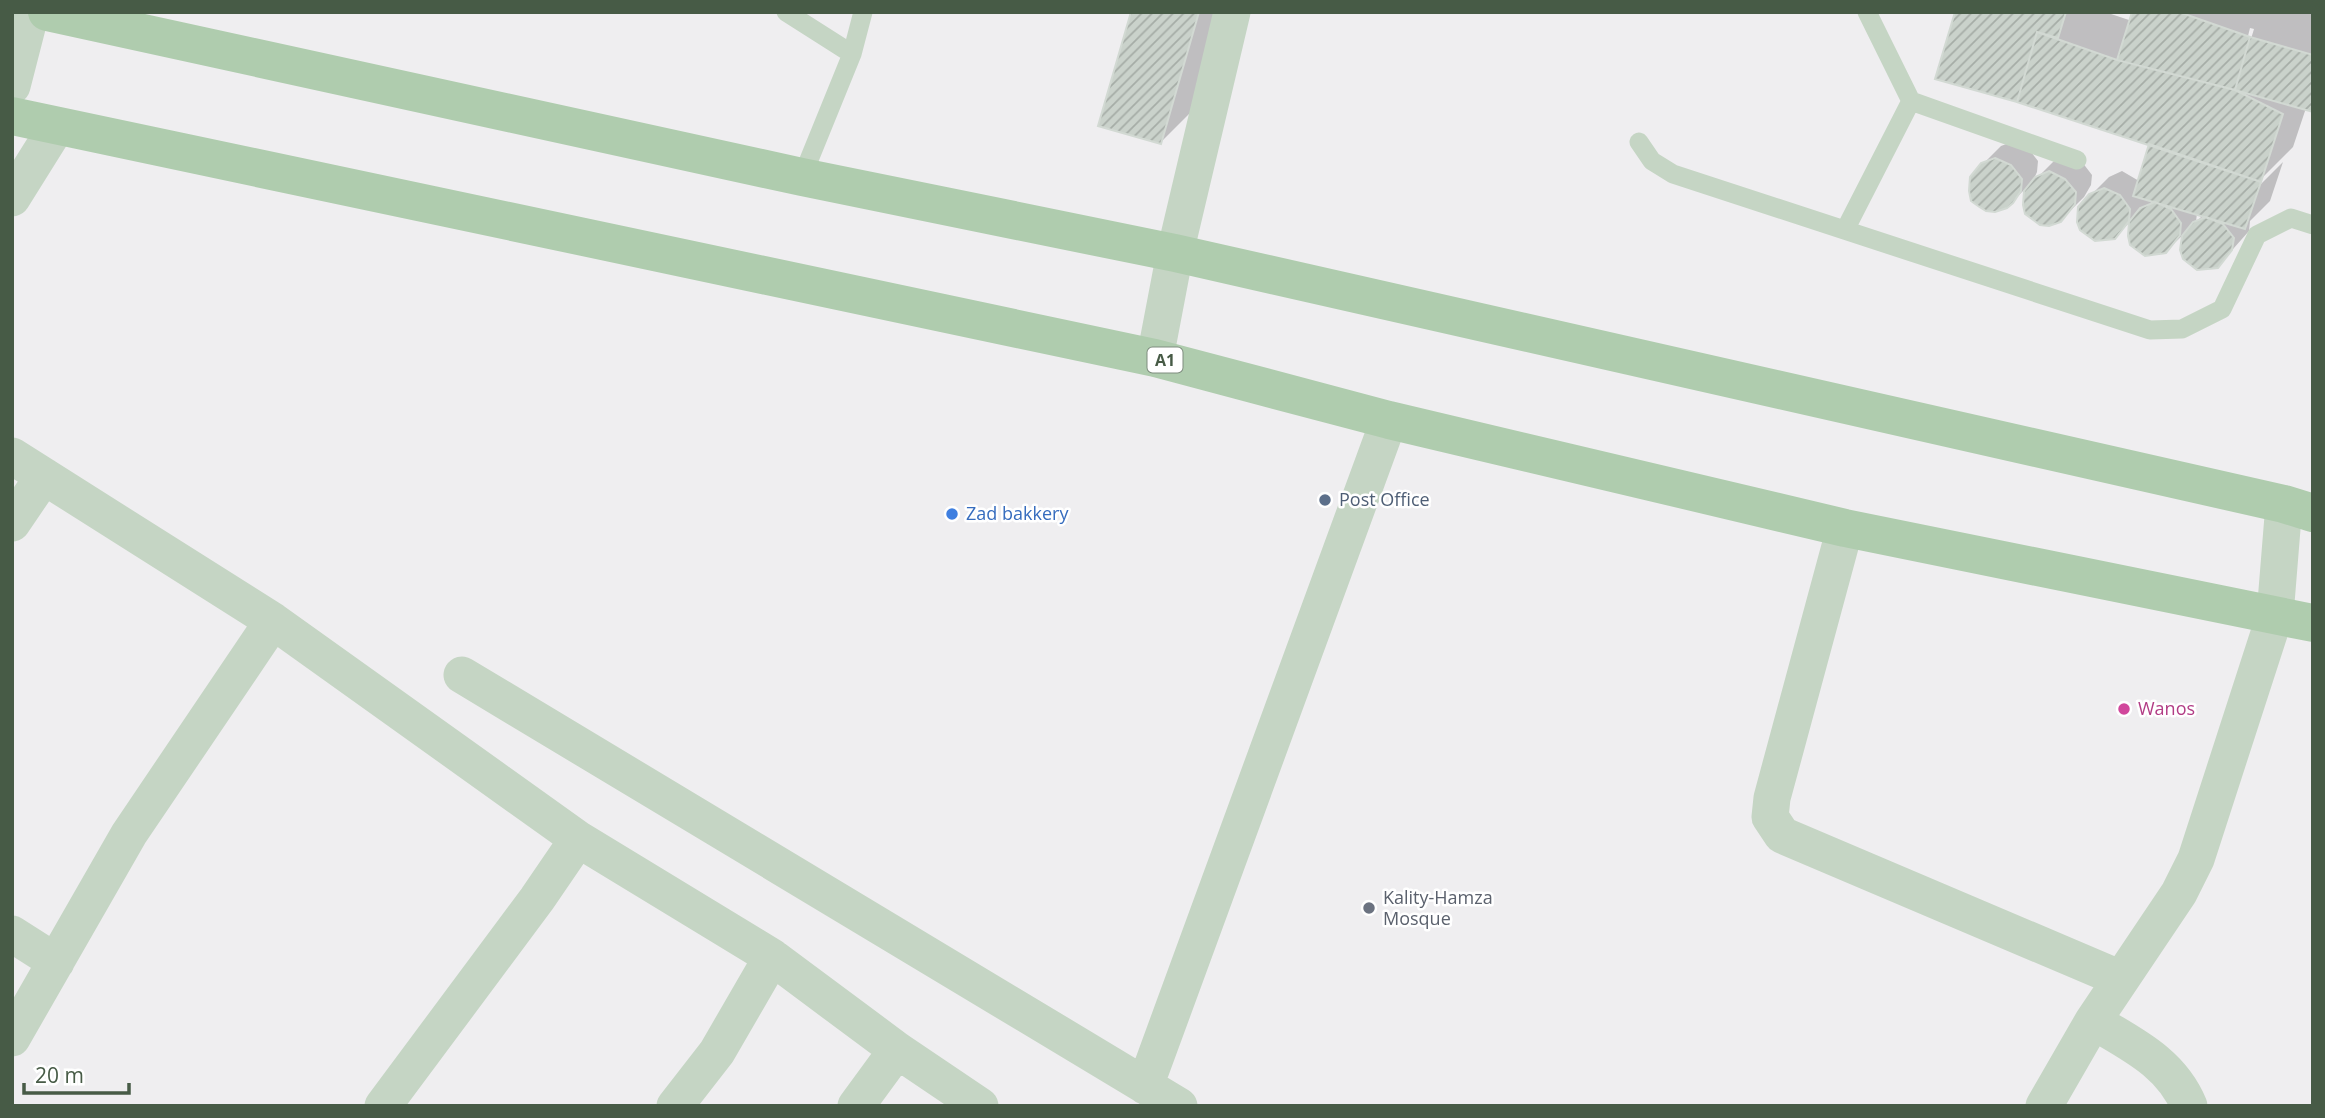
<svg xmlns="http://www.w3.org/2000/svg" width="2325" height="1118" viewBox="0 0 2325 1118" font-family="'Open Sans',sans-serif">
	<style>
		.shadow { fill: #0003; fill-rule: evenodd }
		.building { fill: url(#building-hatch); stroke: #d2d9d3; stroke-width: 2 }
		.lines { fill: none; stroke-linecap: round; stroke-linejoin: round }
		.service { stroke: #c5d5c4; stroke-width: 19 }
		.minor { stroke: #c5d5c4; stroke-width: 37 }
		.primary { stroke: #afccae; stroke-width: 38 }
		.service-dot { fill: #5c6f8a; stroke: #fff; stroke-width: 2.5 }
		.shop-dot { fill: #3f7fe0; stroke: #fff; stroke-width: 2.5 }
		.hotel-dot { fill: #d1479c; stroke: #fff; stroke-width: 2.5 }
		.worship-dot { fill: #6b7280; stroke: #fff; stroke-width: 2.5 }
		.labels { text-anchor: middle; stroke-width: 5; stroke-linejoin: round; paint-order: stroke }
		.shield { fill: #fff; stroke: #7e8c7e; stroke-width: 2 }
		.shield-label { font-size: 16px; font-weight: bold; fill: #475b46 }
		.service-label { font-size: 18px; fill: #4e5e75; stroke: #fff; text-anchor: start }
		.shop-label { font-size: 18px; fill: #366cbe; stroke: #fff; text-anchor: start }
		.hotel-label { font-size: 18px; fill: #b23c85; stroke: #fff; text-anchor: start }
		.worship-label { font-size: 18px; fill: #5b616d; stroke: #fff; text-anchor: start }
	</style>
	<defs>
		<pattern id="building-hatch" width="6" height="6" patternUnits="userSpaceOnUse" patternTransform="scale(1.75)"><rect width="6" height="6" fill="#cad2cb"/><path d="M-1 1l2-2M0 6l6-6M5 7l2-2" fill="none" stroke="#a6ada7"/></pattern>
	</defs>
	<rect width="100%" height="100%" fill="#efeef0"/>
	<path class="shadow" d="M1133 12H1221L1193 110 1161 142Z
		M1957 12H2105L2132 21 2134 12H2307L2313 14V110L2306 108 2293 147 2259 181V186L2283 162 2270 201 2250 221 2249 231 2218 266 2184 234 2165 252 2146 254 2131 221 2115 237 2091 195 2109 177 2122 171 2139 181 2150 145ZM2250 28 2254 29 2247 52H2244ZM2197 213 2203 215 2196 222Z
		M2014 141 2028 148 2038 161 2037 172 2032 183 2055 160 2082 162 2092 175 2091 185 2084 197 2060 221 2025 205 2026 188 2012 202 1983 164 2001 146Z"/>
	<path class="building" d="M1131 12H1199L1161 144 1098 126Z
		M1955 12H2066L2058 38 2037 32 2017 102 1935 79Z
		M2132 12H2179L2250 37 2235 90 2117 60Z
		M2037 32 2117 60 2235 90 2283 114 2261 182 2017 102Z
		M2250 37 2313 55V112L2235 90Z
		M2149 144 2261 182 2245 229 2133 196Z
		M1995 158 2011 165 2022 179 2021 191 2013 203 2007 208 1995 212 1986 211 1978 206 1971 201 1969 191 1970 177 1981 163Z
		M2049 171 2065 179 2076 192 2075 204 2061 222 2049 226 2040 225 2025 214 2023 205 2024 191 2035 177Z
		M2104 188 2120 195 2130 209 2129 221 2115 239 2095 241 2080 230 2077 222 2078 207 2089 194Z
		M2155 202 2171 209 2181 223 2180 235 2166 253 2145 256 2130 245 2128 236 2129 222 2140 208Z
		M2206 217 2223 224 2234 238 2232 250 2218 268 2197 270 2183 259 2180 250 2182 236 2193 222Z"/>
	<g class="lines">
		<path class="service" d="M786 12 852 54
			M1867 12 1911 101 2077 160
			M1639 142 1652 161 1673 174 2150 330 2182 329 2222 309 2257 235 2291 218 2313 225
			M802 177 852 54 863 12
			M1845 230 1911 101"/>
		<path class="minor" d="M12 86 31 12
			M12 198 57 126
			M1155 358 1175 253 1232 12
			M12 456 273 621 578 839 772 957 897 1050 980 1106
			M12 523 44 476
			M1845 528 1772 798 1770 817 1782 835 2121 979
			M462 675 1179 1106
			M12 934 56 962
			M2093 1021C2131 1044 2171 1062 2189 1106
			M12 1038 129 834 273 621
			M1145 1086 1389 420
			M383 1106 537 899 578 839
			M675 1106 717 1052 772 957
			M856 1106 897 1050
			M2044 1106 2093 1021 2179 893 2196 859 2275 615 2284 504"/>
		<path class="primary" d="M47 12 802 177 1175 253 2284 504 2313 513
			M12 116 1155 358 1389 420 1845 528 2313 623"/>
	</g>
	<circle class="service-dot" cx="1325" cy="500" r="7"/>
	<circle class="shop-dot" cx="952" cy="514" r="7"/>
	<circle class="hotel-dot" cx="2124" cy="709" r="7"/>
	<circle class="worship-dot" cx="1369" cy="908" r="7"/>
	<g class="labels">
		<rect class="shield" x="1147.5" y="347.5" width="35" height="25" rx="5"/>
		<g class="shield-label">
			<text x="1165" y="366">A1</text>
		</g>
		<g class="service-label">
			<text x="1339" y="506">Post Office</text>
		</g>
		<g class="shop-label">
			<text x="966" y="520">Zad bakkery</text>
		</g>
		<g class="hotel-label">
			<text x="2138" y="715">Wanos</text>
		</g>
		<g class="worship-label">
			<text x="1383" y="904">Kality-Hamza<tspan x="1383" dy="21">Mosque</tspan></text>
		</g>
	</g>
	<rect width="2325" height="1118" fill="none" stroke="#475b46" stroke-width="28"/>
	<path d="M24 1083v10h105v-10" fill="none" stroke="#475b46" stroke-width="3.5"/>
	<text x="35" y="1083" font-size="21" fill="#475b46" stroke="#ffffff" stroke-width="5" paint-order="stroke">20 m</text>
</svg>
